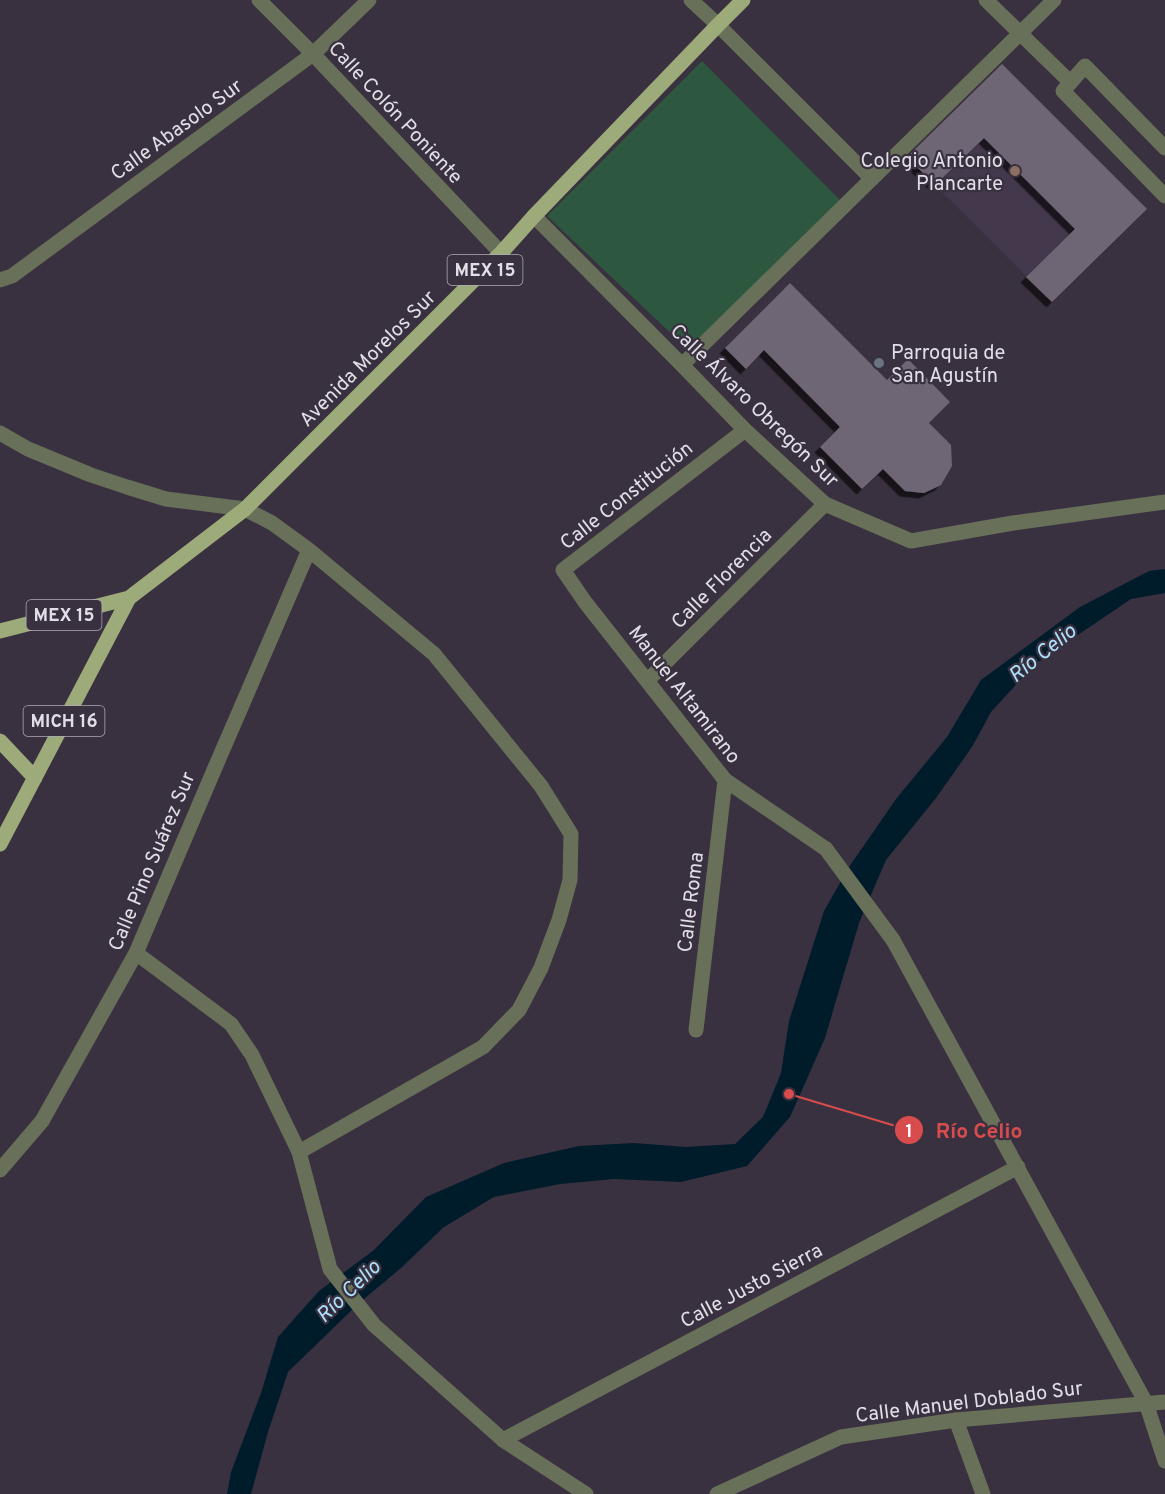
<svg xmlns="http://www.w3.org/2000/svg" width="1165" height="1494" viewBox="0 0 1165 1494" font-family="Overpass,sans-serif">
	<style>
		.built { fill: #43384c }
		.green { fill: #2d573f }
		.water { fill: #001c2b }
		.building { fill: #6e6575; filter: url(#shadow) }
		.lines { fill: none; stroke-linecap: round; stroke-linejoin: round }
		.pedestrian { stroke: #697059; stroke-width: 15 }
		.minor { stroke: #697059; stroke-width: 15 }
		.tertiary { stroke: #697059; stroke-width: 15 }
		.primary { stroke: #9daa7a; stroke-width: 15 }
		.education-dot { fill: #8d6e63; stroke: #39313f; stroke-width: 2 }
		.worship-dot { fill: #6b7280; stroke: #39313f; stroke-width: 2 }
		.labels { text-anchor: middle; stroke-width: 4.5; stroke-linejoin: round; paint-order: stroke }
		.shield { fill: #39313f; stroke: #afaab5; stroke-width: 1.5 }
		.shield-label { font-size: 18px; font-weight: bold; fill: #e2dee7 }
		.street-label { font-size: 20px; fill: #e2dee7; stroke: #39313f }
		.poi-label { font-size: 20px; fill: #e2dee7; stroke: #39313f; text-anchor: end }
		.water-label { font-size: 21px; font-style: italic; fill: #aee1fe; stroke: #39313f }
		.leader { fill: none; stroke: #d84c4e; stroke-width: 2 }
		.callout-dot { fill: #d84c4e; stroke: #39313f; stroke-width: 2 }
		.mark-label { font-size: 18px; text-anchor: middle; font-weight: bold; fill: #fff }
		.callout-label { font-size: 21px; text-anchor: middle; font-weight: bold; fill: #d84c4e; stroke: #39313f; stroke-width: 4.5; stroke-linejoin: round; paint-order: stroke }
	</style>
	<defs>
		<filter id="shadow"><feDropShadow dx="-5.5" dy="5.5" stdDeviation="0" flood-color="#0009"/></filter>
	</defs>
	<rect width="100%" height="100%" fill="#39313f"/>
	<path class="built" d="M1002 64 1147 209 1052 302 907 157Z"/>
	<path class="green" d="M702 61 846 206 698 359 547 216Z"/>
	<path class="water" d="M1165 569V593L1131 599 1035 664 991 712 972 747 936 798 886 860 859 923 825 1038 790 1117 747 1166 681 1182 614 1179 560 1184 494 1197 444 1227 401 1268 358 1304 288 1372 268 1432 251 1494H227L231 1472 261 1393 278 1337 319 1291 374 1250 426 1197 504 1163 579 1146 634 1143 686 1147 735 1144 763 1117 781 1073 789 1021 824 911 849 867 896 799 947 737 981 680 1080 607 1149 571Z"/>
	<path class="building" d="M1002 64 1147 209 1052 302 1026 277 1075 229 984 138 935 185 907 157Z
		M790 283 887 380 908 359 950 402 929 423 951 445 952 466 941 485 924 493 905 491 883 469 862 489 820 447 840 427 764 350 746 369 725 348Z"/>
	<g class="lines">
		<path class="pedestrian" d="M986 0 1070 82
			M718 25 872 179
			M682 365 1054 0
			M826 849 893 940"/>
		<path class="minor" d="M259 0 313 54 501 253
			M691 0 718 25
			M1165 148 1085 66 1063 91 1165 196
			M534 216 682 365 745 430 825 504 911 541 1013 523 1165 502
			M0 280 12 276 313 54 369 0
			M745 430 563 570 585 602 725 780 826 849
			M0 433 28 449 91 475 127 487 166 499 245 509 272 523 309 550 434 654 541 786 571 834 570 880 559 920 541 968 519 1010 483 1047 299 1152
			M647 681 825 504
			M893 940 1146 1403 1165 1461
			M136 953 214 770 309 550
			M696 1030 725 780
			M956 1420 983 1494
			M503 1440 1018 1167"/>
		<path class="tertiary" d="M0 1170 42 1121 136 953 231 1024 252 1055 299 1152 330 1269 374 1325 503 1440 586 1494
			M717 1494 841 1437 956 1420 1165 1402"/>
		<path class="primary" d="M0 631 129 598 245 509 501 253 534 216 718 25 743 0
			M0 741 35 778
			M0 844 129 598"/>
	</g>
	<circle class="education-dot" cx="1015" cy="171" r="6"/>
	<circle class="worship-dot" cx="879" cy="363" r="6"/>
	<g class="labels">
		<g class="shield">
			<rect x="447.5" y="255" width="75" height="30" rx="4.5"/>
			<rect x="26.5" y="600" width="75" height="30" rx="4.5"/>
			<rect x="23.5" y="706" width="81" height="30" rx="4.5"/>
		</g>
		<g class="shield-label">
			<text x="485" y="276">MEX 15</text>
			<text x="64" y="621">MEX 15</text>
			<text x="64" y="727">MICH 16</text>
		</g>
		<g class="street-label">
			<text transform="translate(396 112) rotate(47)" y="7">Calle Colón Poniente</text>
			<text transform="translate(176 129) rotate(-36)" y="7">Calle Abasolo Sur</text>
			<text transform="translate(367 358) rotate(-45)" y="7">Avenida Morelos Sur</text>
			<text transform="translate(755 405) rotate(44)" y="7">Calle Álvaro Obregón Sur</text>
			<text transform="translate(626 495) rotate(-38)" y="7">Calle Constitución</text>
			<text transform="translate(721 578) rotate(-45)" y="7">Calle Florencia</text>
			<text transform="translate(685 694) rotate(52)" y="7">Manuel Altamirano</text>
			<text transform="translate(151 861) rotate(-67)" y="7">Calle Pino Suárez Sur</text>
			<text transform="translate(690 902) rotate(-83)" y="7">Calle Roma</text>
			<text transform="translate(751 1285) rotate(-28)" y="7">Calle Justo Sierra</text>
			<text transform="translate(969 1401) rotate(-7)" y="7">Calle Manuel Doblado Sur</text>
		</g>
		<g class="poi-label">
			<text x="1003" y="167">Colegio Antonio<tspan x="1003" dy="23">Plancarte</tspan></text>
			<text x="891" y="359" text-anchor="start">Parroquia de<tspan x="891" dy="23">San Agustín</tspan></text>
		</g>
		<g class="water-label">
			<text transform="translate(1042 653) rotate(-39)" y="7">Río Celio</text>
			<text transform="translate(348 1291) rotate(-44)" y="7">Río Celio</text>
		</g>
	</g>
	<path class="leader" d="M789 1094L909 1130"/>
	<g class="callout-dot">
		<circle cx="789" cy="1094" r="6"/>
		<circle cx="909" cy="1130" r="15"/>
	</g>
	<g class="mark-label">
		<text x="909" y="1137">1</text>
	</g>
	<g class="callout-label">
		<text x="979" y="1138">Río Celio</text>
	</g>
</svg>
